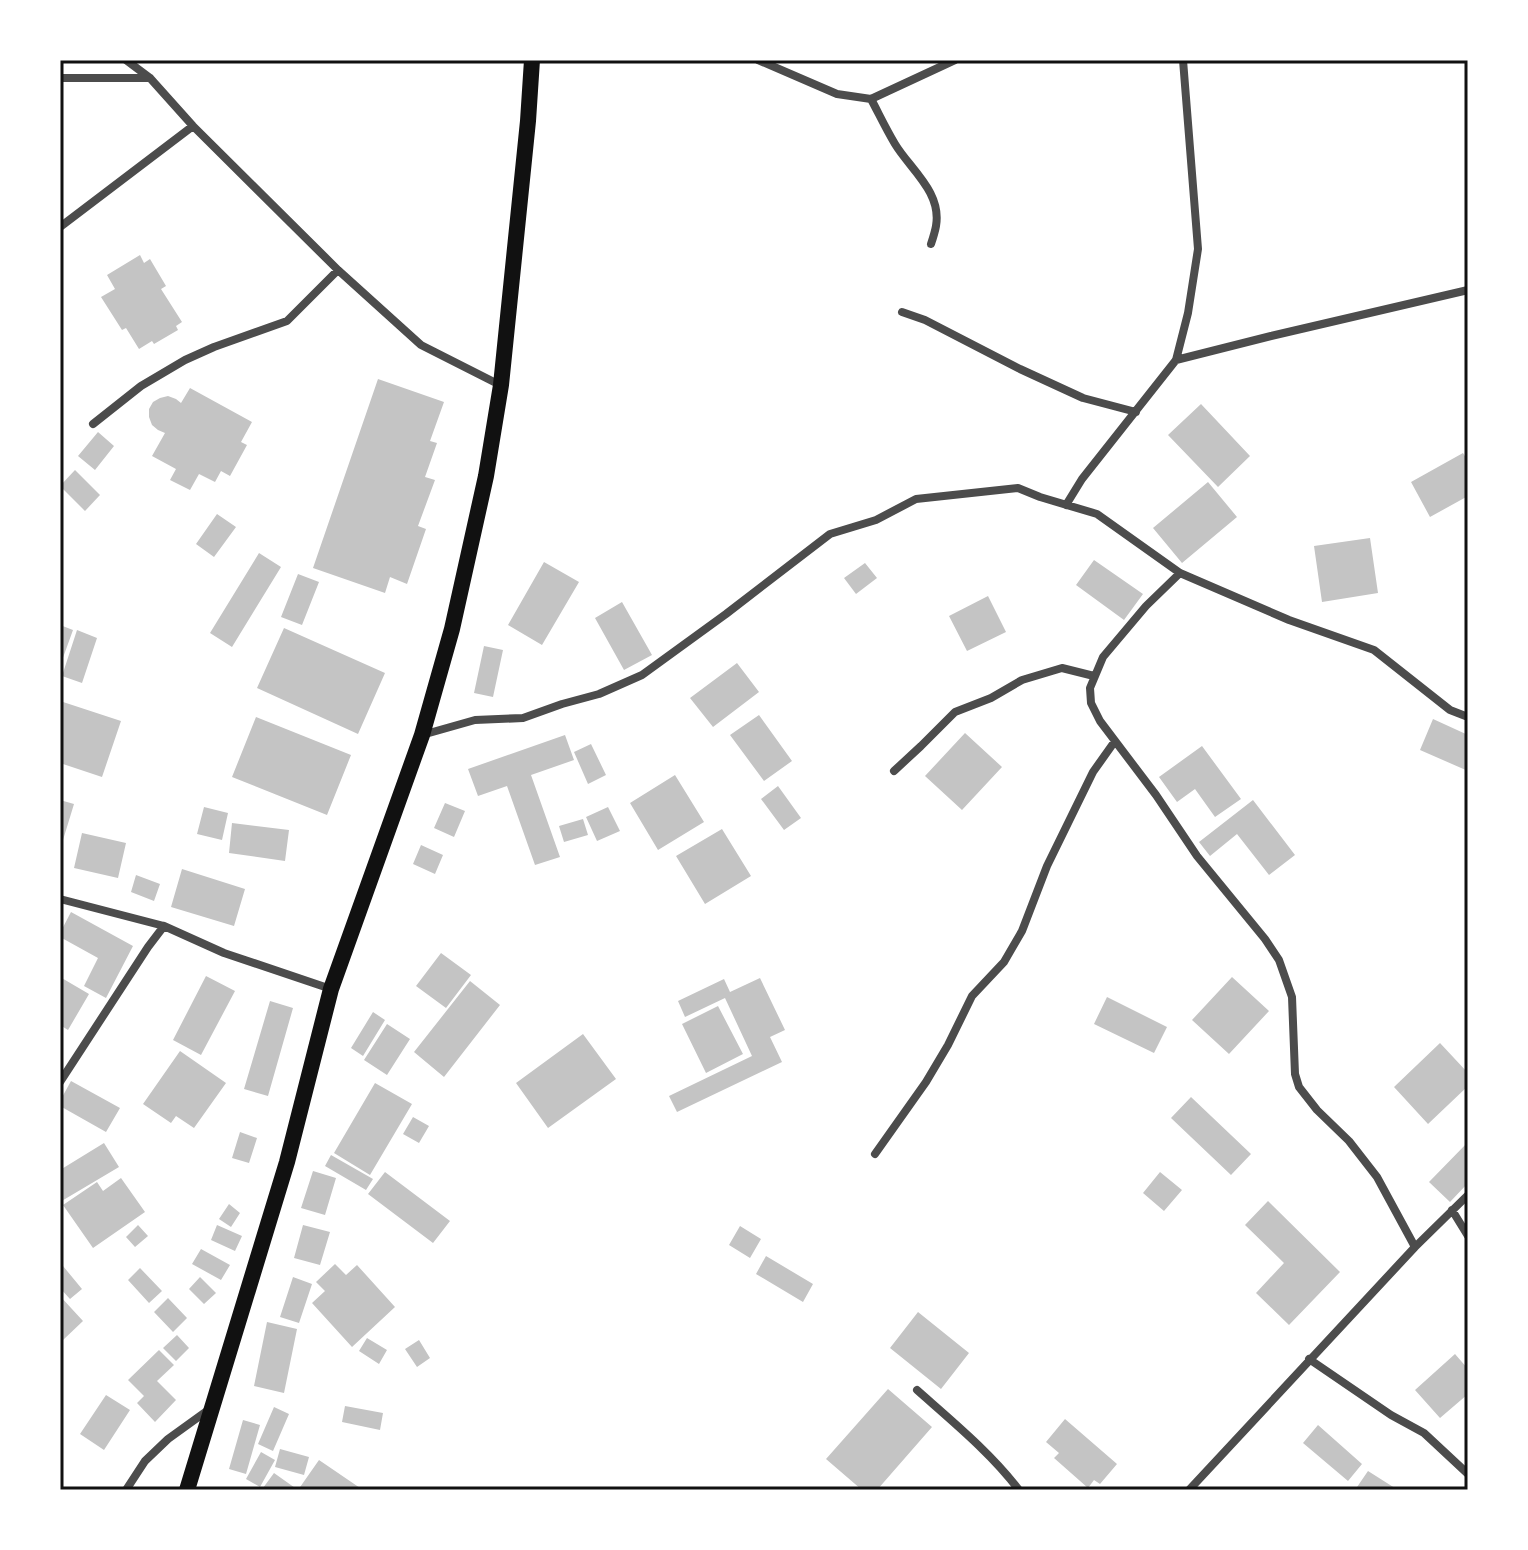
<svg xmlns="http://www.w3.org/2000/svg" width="1528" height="1550" viewBox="0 0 1528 1550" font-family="Inter,sans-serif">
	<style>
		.building { fill: #c4c4c4 }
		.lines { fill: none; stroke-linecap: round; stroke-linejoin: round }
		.minor { stroke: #4c4c4c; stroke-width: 8 }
		.secondary { stroke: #111; stroke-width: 16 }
		.neatline { fill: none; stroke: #111; stroke-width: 3 }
	</style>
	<rect width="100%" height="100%" fill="#fff"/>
	<path class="building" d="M140 255 144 263 150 259 166 286 161 289 182 322 176 326 178 330 154 344 152 341 139 349 126 328 122 330 101 297 115 289 107 275Z
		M378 379 444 402 430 441 437 443 425 477 435 480 418 526 426 529 407 584 390 577 385 593 313 568Z
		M190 388 252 422 241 442 247 445 230 476 221 471 215 482 199 474 190 490 170 480 176 469 152 456 165 433 158 430 152 425 149 417V409L153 402 160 398 168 396 176 399 181 403Z
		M1201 404 1250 456 1218 487 1168 435Z
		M98 432 114 446 95 470 78 456Z
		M1463 453 1468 461V496L1430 517 1411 482Z
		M75 470 100 495 85 511 60 486Z
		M1208 482 1237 517 1182 563 1153 528Z
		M217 514 236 527 214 557 196 544Z
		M1370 538 1378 593 1322 602 1314 546Z
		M259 553 281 567 232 647 210 633Z
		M1094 560 1143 594 1124 620 1076 585Z
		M544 562 579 582 542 645 508 625Z
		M865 563 877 578 856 594 844 578Z
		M298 574 319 582 302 625 281 617Z
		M988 596 1006 632 967 651 949 616Z
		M622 602 652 655 624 670 595 618Z
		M60 625 73 630 60 666Z
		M284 628 385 673 358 734 257 688Z
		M77 630 97 638 82 683 62 676Z
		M484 646 503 650 493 697 474 693Z
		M737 663 759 692 713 727 690 698Z
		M60 701 121 721 102 777 60 763Z
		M759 715 792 761 764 781 730 735Z
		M256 717 351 755 327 815 232 777Z
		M1433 719 1468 735V771L1420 750Z
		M965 733 1002 767 962 810 925 776Z
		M565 735 574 760 531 775 560 857 535 865 507 786 478 796 468 769Z
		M591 744 606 775 588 784 574 752Z
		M1202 746 1241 799 1215 817 1195 789 1177 802 1159 777Z
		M675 775 704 822 658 850 630 803Z
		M778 786 801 818 784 830 761 799Z
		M60 800 74 804 63 840 60 839Z
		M1253 800 1295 855 1269 875 1237 834 1210 856 1199 842Z
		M445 803 465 811 454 837 434 828Z
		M204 807 228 813 222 840 197 834Z
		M608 807 620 831 597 841 586 817Z
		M583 819 588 835 564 842 559 826Z
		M232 823 289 830 285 861 229 853Z
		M722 829 751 876 705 904 676 856Z
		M82 833 126 843 118 878 74 868Z
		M421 845 443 855 435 874 413 864Z
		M182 869 245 889 234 926 171 907Z
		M136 875 160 884 154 901 131 892Z
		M71 912 133 946 106 998 84 986 98 958 60 937V933Z
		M441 953 471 975 446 1008 416 986Z
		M206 976 235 991 201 1055 173 1040Z
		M60 977 89 994 68 1030 60 1025Z
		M1232 977 1269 1011 1229 1054 1192 1020Z
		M760 978 785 1030 770 1037 782 1062 677 1112 669 1096 752 1056 725 998 685 1017 678 1001 724 979 730 992Z
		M470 981 500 1005 444 1077 414 1052Z
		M1107 997 1167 1027 1154 1053 1094 1024Z
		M270 1001 293 1008 268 1096 244 1089Z
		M718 1006 743 1054 706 1073 682 1024Z
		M373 1012 385 1020 363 1056 351 1048Z
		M387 1024 410 1039 387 1075 364 1060Z
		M583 1034 616 1079 548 1128 516 1083Z
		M1440 1043 1468 1073V1086L1428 1124 1394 1087Z
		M180 1051 226 1083 194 1128 176 1116 171 1123 143 1104Z
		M71 1081 120 1108 106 1132 60 1106V1101Z
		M375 1083 412 1104 370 1175 334 1153Z
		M1191 1097 1251 1154 1231 1175 1171 1118Z
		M413 1117 429 1126 419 1143 403 1134Z
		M240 1132 257 1138 249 1163 232 1158Z
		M1468 1142V1183L1450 1202 1429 1182Z
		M104 1143 119 1167 60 1202V1170Z
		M331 1155 373 1179 366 1190 325 1166Z
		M313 1171 336 1178 325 1215 301 1208Z
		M385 1172 450 1221 433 1243 368 1194Z
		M1160 1172 1182 1190 1164 1211 1143 1193Z
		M121 1178 145 1212 93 1248 63 1205 97 1182 103 1191Z
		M1268 1201 1340 1272 1289 1325 1256 1293 1284 1263 1245 1225Z
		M229 1204 240 1213 231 1227 219 1219Z
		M138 1225 148 1236 135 1247 126 1237Z
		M217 1225 242 1236 235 1251 211 1240Z
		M303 1225 330 1232 320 1265 294 1258Z
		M740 1226 761 1239 750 1258 729 1245Z
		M201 1249 230 1265 221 1280 192 1264Z
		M766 1256 813 1284 803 1302 756 1274Z
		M335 1264 346 1275 357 1265 395 1307 352 1347 312 1303 325 1291 316 1282Z
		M63 1266 82 1289 70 1299 60 1288V1269Z
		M140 1268 162 1291 149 1303 128 1280Z
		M200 1277 216 1293 204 1304 189 1289Z
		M293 1277 312 1284 299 1323 280 1317Z
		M60 1296 83 1321 62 1341 60 1339Z
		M168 1298 187 1318 173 1332 154 1312Z
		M918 1312 969 1353 941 1389 890 1348Z
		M267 1322 297 1329 284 1393 254 1386Z
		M177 1335 189 1348 176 1361 163 1348Z
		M367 1338 387 1350 379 1364 359 1351Z
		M419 1340 430 1358 417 1367 405 1349Z
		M159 1350 174 1365 157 1381 176 1400 155 1422 137 1403 144 1396 128 1380Z
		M1455 1354 1468 1369V1394L1440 1418 1415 1390Z
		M888 1389 932 1427 877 1490H862L826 1459Z
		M106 1395 130 1410 104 1450 80 1434Z
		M345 1406 383 1413 380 1430 342 1422Z
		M274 1407 289 1414 273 1451 258 1444Z
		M1065 1419 1117 1464 1100 1484 1094 1480 1088 1488 1054 1458 1059 1453 1046 1442Z
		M243 1420 260 1425 246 1474 229 1469Z
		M1318 1425 1362 1464 1348 1481 1303 1443Z
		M280 1449 309 1457 304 1475 275 1467Z
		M261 1452 275 1460 260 1487 246 1479Z
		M319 1460 363 1490H298Z
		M1368 1471 1398 1490H1355Z
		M274 1473 298 1490H266L263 1488Z"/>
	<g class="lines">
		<path class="minor" d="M126 60 150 78 193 126 338 270 421 345 500 385
			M758 60 837 94 871 99 955 60
			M60 78H150
			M871 99C879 114 886 129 895 144 910 169 942 192 936 226 935 232 933 238 931 244
			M60 227 193 126
			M902 312 925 320 1020 369 1083 398 1136 412
			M1176 360 1271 336 1468 290
			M93 424 141 386 185 360 214 347 287 321 338 270
			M1066 505 1082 479 1176 360 1188 313 1198 249 1183 60
			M1180 573 1146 606 1103 657 1090 688 1091 703 1100 721 1156 795 1197 856 1265 939 1279 960 1292 997 1295 1074 1299 1087 1317 1110 1349 1141 1377 1177 1415 1247
			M422 735 475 720 523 718 562 704 599 694 642 675 726 614 830 534 876 520 916 499 1018 488 1040 497 1097 514 1180 573 1289 620 1374 650 1450 710 1468 717
			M894 771 921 746 955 712 991 698 1022 680 1062 668 1094 676
			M60 899 164 926 224 953 331 989
			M60 1082 148 947 164 926
			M875 1154 926 1082 948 1045 972 996 1004 962 1022 931 1047 866 1093 772 1115 741
			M1452 1210 1468 1236
			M1309 1359 1391 1415 1424 1433 1468 1474
			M917 1390C952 1421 991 1453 1019 1490
			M126 1490 145 1461 168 1439 211 1408
			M1189 1490 1415 1247 1468 1195"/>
		<path class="secondary" d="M187 1490 287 1162 331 989 422 735 452 629 486 476 501 385 528 121 532 60"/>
	</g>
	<rect width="1528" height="1550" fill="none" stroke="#ffffff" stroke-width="124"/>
	<rect x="62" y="62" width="1404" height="1426" class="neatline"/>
</svg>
